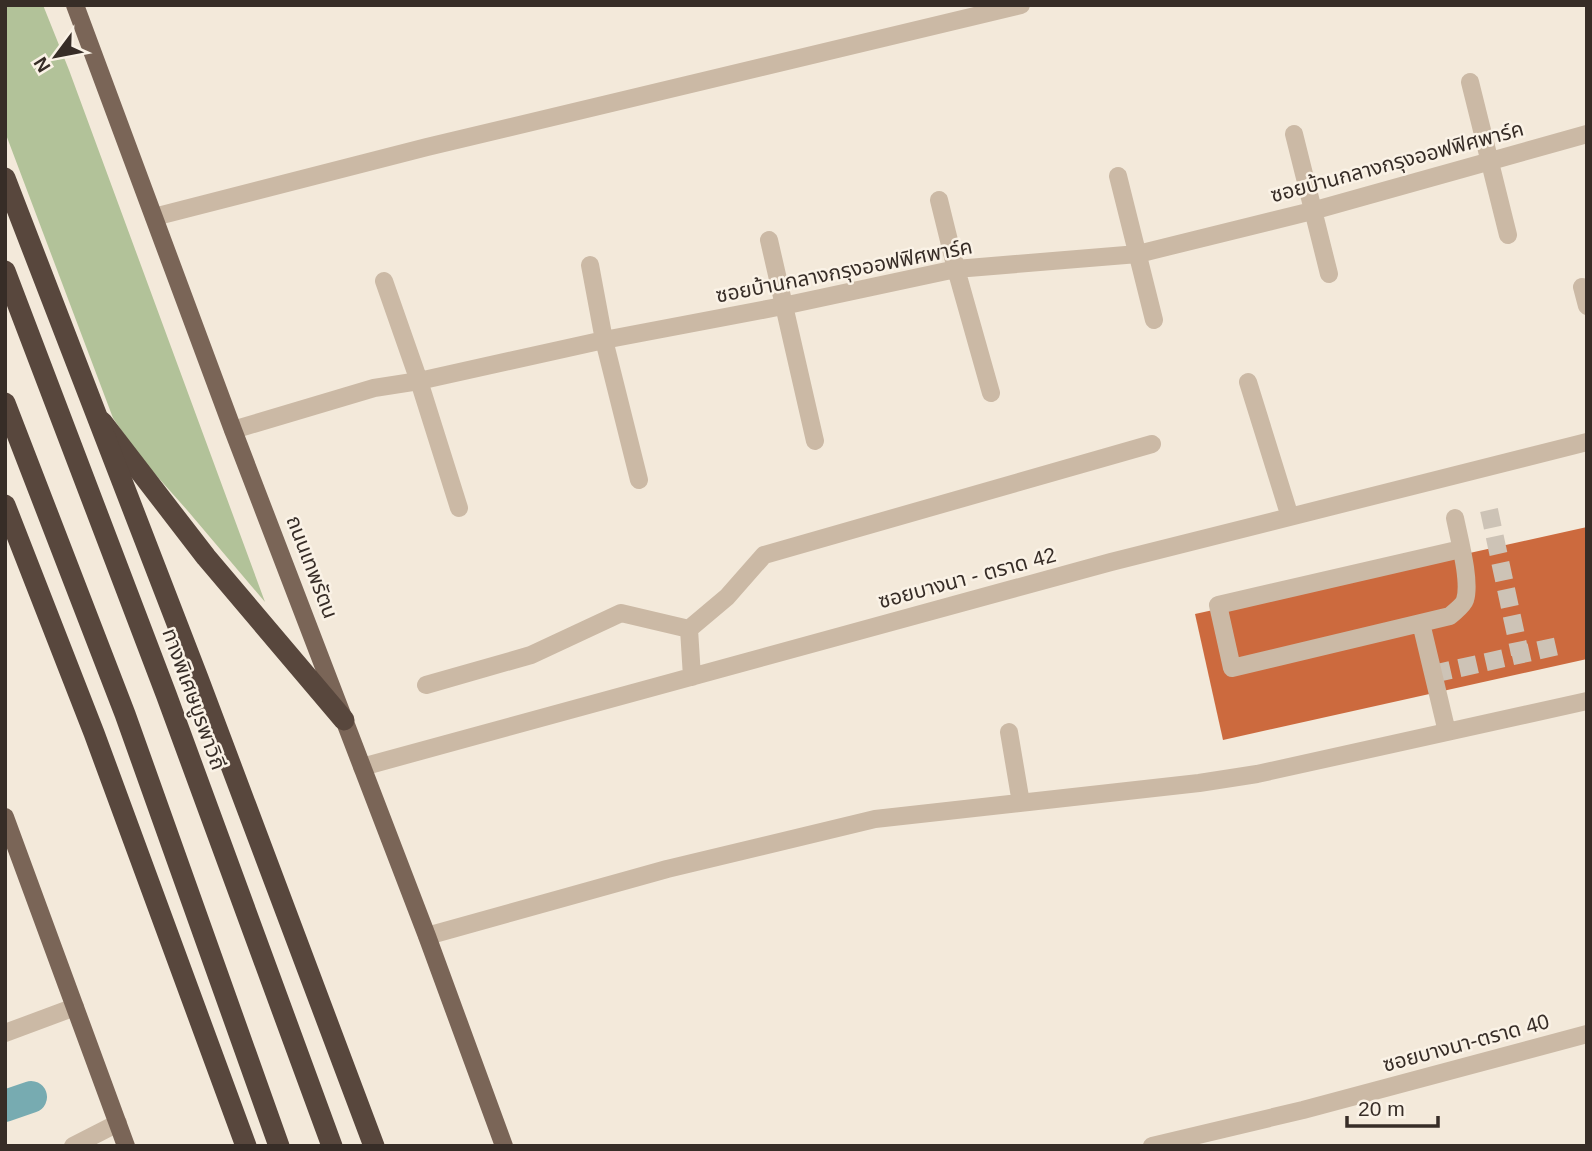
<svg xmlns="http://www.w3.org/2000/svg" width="1592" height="1151" viewBox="0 0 1592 1151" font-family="Helvetica,'Noto Sans Thai',sans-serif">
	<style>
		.green { fill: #b2c299 }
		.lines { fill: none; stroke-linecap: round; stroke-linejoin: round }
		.canal { stroke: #77abb1; stroke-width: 32 }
		.building { fill: #cc6a3e }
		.minor-tunnel { stroke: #cdc3b6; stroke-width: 18; stroke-dasharray: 18 9; stroke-linecap: butt }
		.minor { stroke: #cbb9a5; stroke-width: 18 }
		.major { stroke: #7a6557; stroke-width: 18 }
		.highway { stroke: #58473d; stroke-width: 21 }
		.highway-bridge { stroke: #58473d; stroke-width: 21 }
		.labels { text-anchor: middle; stroke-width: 5; stroke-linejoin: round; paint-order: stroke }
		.street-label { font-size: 21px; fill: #372d27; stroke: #faf2e6 }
	</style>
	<rect width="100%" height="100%" fill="#f3e9da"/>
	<path class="green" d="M5 5H43L69 70 265 602 187 510 139 456 113 418 5 132Z"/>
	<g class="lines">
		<path class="canal" d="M5 1106 31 1097"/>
	</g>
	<path class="building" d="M1587 527V659L1223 740 1195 614Z"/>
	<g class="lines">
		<path class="minor-tunnel" d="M1489 510 1520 654
			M1433 674 1558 646"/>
		<path class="minor" d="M1470 82 1508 235
			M1294 134 1329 274
			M1118 176 1154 320
			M939 200 956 269 991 393
			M154 217 427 147 1021 5
			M769 240 815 441
			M590 265 604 340 639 480
			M384 281 419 381 459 508
			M1582 287 1587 306
			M1248 382 1290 517
			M233 430 374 388 419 381 604 340 783 306 956 269 1138 254 1312 211 1587 134
			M1455 518C1459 538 1471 582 1465 600 1463 606 1455 611 1450 616L1232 668 1218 605 1461 549
			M1421 623 1447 732
			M692 677 689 629 727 597 764 555 1152 444
			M426 685 531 655 621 613 689 629
			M1009 732 1021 803
			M362 767 1111 562 1587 442
			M427 936 667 869 875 819 1199 783 1257 774 1587 701
			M5 1033 75 1007
			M73 1146 118 1123
			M1152 1146 1303 1110 1587 1034"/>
		<path class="major" d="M75 5 233 430 427 936 504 1146
			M5 817 126 1146"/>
		<path class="highway" d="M5 271 166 694 332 1146
			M5 403 125 714 279 1146
			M102 422 206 557 344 720
			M5 505 94 733 246 1146"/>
		<path class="highway-bridge" d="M5 178 198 678 374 1146"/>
	</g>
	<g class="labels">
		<g class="street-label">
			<text transform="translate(1397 162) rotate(-15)" y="7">ซอยบ้านกลางกรุงออฟฟิศพาร์ค</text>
			<text transform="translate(844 271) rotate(-11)" y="7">ซอยบ้านกลางกรุงออฟฟิศพาร์ค</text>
			<text transform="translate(312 567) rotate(69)" y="7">ถนนเทพรัตน</text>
			<text transform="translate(967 578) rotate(-15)" y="7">ซอยบางนา - ตราด 42</text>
			<text transform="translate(194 699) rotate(70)" y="7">ทางพิเศษบูรพาวิถี</text>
			<text transform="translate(1466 1043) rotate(-15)" y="7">ซอยบางนา-ตราด 40</text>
		</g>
	</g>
	<rect width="1592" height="1151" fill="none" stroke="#372d27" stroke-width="14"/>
	<g transform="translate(56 56) rotate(238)" stroke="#faf2e6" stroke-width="5" paint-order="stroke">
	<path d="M0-5L12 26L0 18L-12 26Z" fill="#372d27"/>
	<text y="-10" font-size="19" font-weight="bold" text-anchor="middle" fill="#372d27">N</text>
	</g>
	<path d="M1347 1116v10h91v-10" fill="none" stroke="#372d27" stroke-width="3.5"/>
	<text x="1358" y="1116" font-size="21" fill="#372d27" stroke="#faf2e6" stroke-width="5" paint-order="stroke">20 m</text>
</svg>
